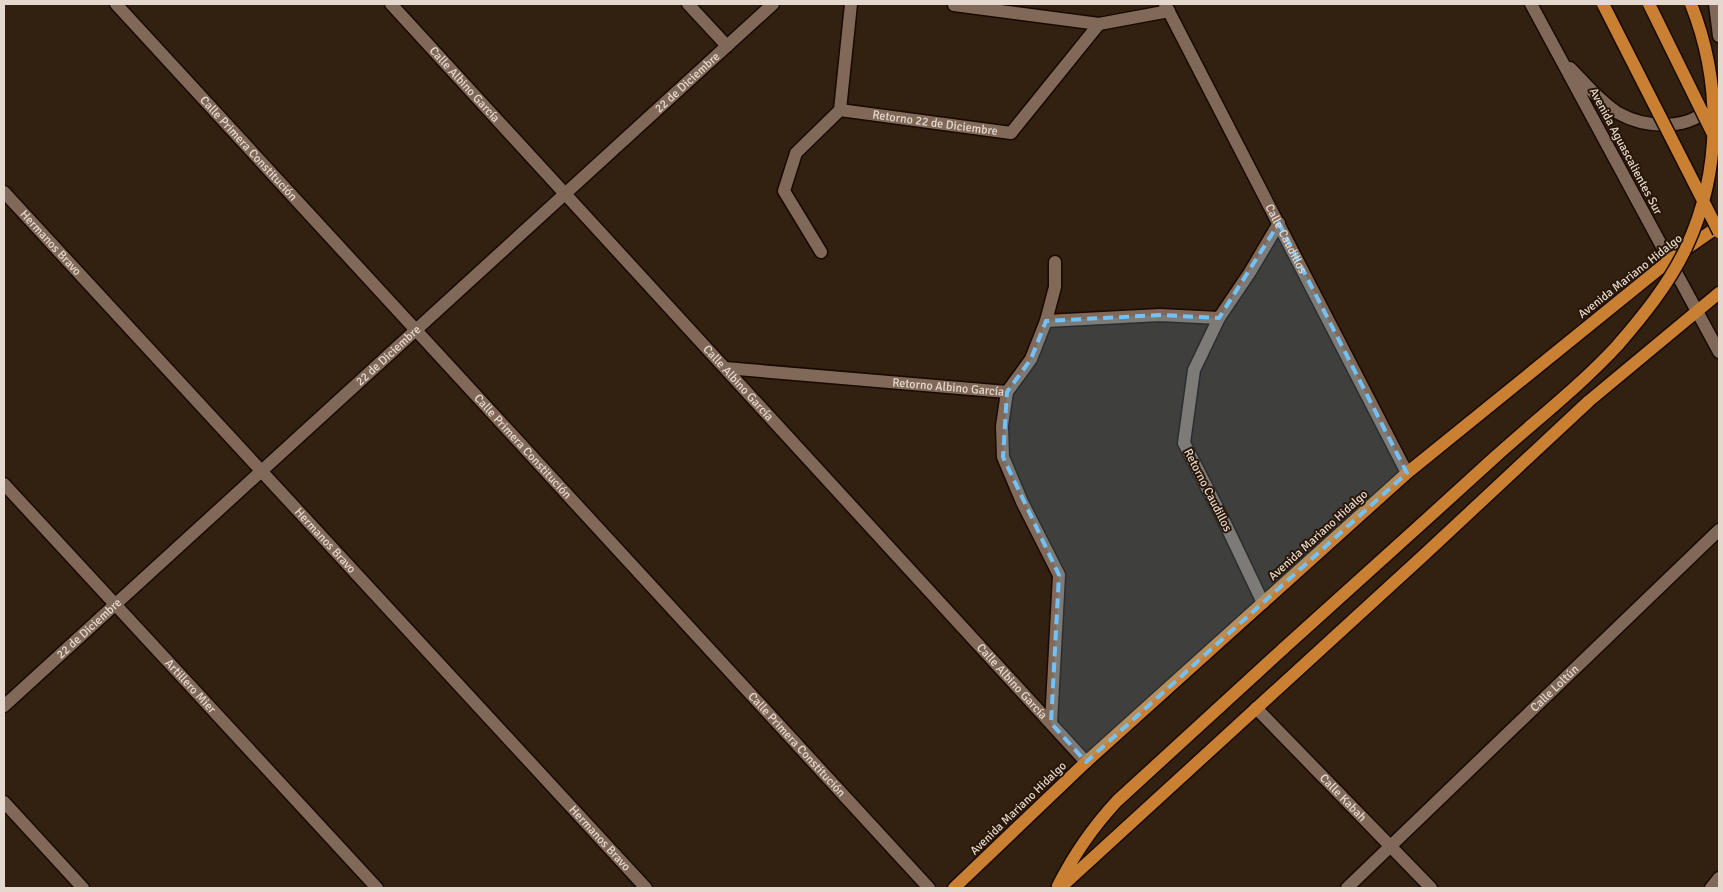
<svg xmlns="http://www.w3.org/2000/svg" width="1723" height="892" viewBox="0 0 1723 892" font-family="Signika,sans-serif">
	<style>
		.lines { fill: none; stroke-linecap: round; stroke-linejoin: round }
		.service-casing { stroke: #1a0900; stroke-width: 15 }
		.pedestrian-casing { stroke: #1a0900; stroke-width: 15 }
		.minor-casing { stroke: #1a0900; stroke-width: 15 }
		.tertiary-casing { stroke: #1a0900; stroke-width: 15 }
		.primary-casing { stroke: #1a0900; stroke-width: 15 }
		.service { stroke: #806958; stroke-width: 12 }
		.pedestrian { stroke: #806958; stroke-width: 12 }
		.minor { stroke: #806958; stroke-width: 12 }
		.tertiary { stroke: #806958; stroke-width: 12 }
		.primary { stroke: #c98032; stroke-width: 12 }
		.primary-bridge-casing { stroke: #1a0900; stroke-width: 15; stroke-linecap: butt }
		.primary-bridge { stroke: #c98032; stroke-width: 12 }
		.marked { fill: #73c1f5; fill-opacity: 0.2; stroke: #73c1f5; stroke-width: 4; stroke-dasharray: 10 6; stroke-linejoin: round }
		.labels { text-anchor: middle; stroke-width: 4; stroke-linejoin: round; paint-order: stroke }
		.street-label { font-size: 12px; fill: #e5d8ce; stroke: #281607 }
	</style>
	<rect width="100%" height="100%" fill="#322010"/>
	<g class="lines">
		<g class="service-casing">
			<path id="service" d="M1711 888 1719 878"/>
		</g>
		<g class="pedestrian-casing">
			<path id="pedestrian" d="M1046 321 1160 315 1219 318"/>
		</g>
		<g class="minor-casing">
			<g id="minor">
				<path id="s1" d="M116 4 929 888"/>
				<path id="s2" d="M391 4 1086 762"/>
				<path d="M688 4 727 46"/>
				<path id="s3" d="M1165 4 1407 473"/>
				<path d="M954 5 1099 24 1169 11"/>
				<path id="s4" d="M840 110 1011 133 1099 24"/>
				<path id="s5" d="M4 192 646 888"/>
				<path d="M821 252 784 191 796 153 840 110 851 4"/>
				<path id="s6" d="M725 368 1007 392"/>
				<path id="s7" d="M4 484 377 888"/>
				<path d="M1263 603 1223 519 1184 443 1194 370 1219 318 1250 272 1279 223"/>
				<path id="s8" d="M4 706 773 4"/>
				<path id="s9" d="M1256 708 1431 888"/>
				<path d="M1051 723 1059 575 1022 502 1003 457 1002 426 1007 392 1031 359 1046 321 1055 287V262"/>
				<path d="M4 802 83 888"/>
				<path id="s10" d="M1347 888 1719 530"/>
			</g>
		</g>
		<g class="tertiary-casing">
			<path id="tertiary" d="M1531 4 1719 352
				M1715 4 1719 36
				M1570 68C1585 83 1600 102 1618 113 1645 128 1691 132 1712 104 1715 100 1717 92 1719 87"/>
		</g>
		<g class="primary-casing">
			<path id="primary" d="M1058 886C1074 854 1093 827 1117 801L1284 648
				M954 888 1086 762 1407 473 1670 260 1719 226
				M1060 888 1425 554 1589 401 1719 293"/>
		</g>
		<use href="#service" class="service"/>
		<use href="#pedestrian" class="pedestrian"/>
		<use href="#minor" class="minor"/>
		<use href="#tertiary" class="tertiary"/>
		<use href="#primary" class="primary"/>
		<g class="primary-bridge-casing">
			<path id="primary-bridge" d="M1603 4 1719 232
				M1649 4 1712 132
				M1284 648C1355 584 1425 521 1495 457 1536 420 1580 386 1617 346 1643 316 1669 284 1686 248 1722 171 1722 82 1691 4"/>
		</g>
		<use href="#primary-bridge" class="primary-bridge"/>
	</g>
	<path class="marked" d="M1279 223 1407 473 1086 762 1051 723 1059 575 1003 457 1007 392 1031 359 1046 321 1160 315 1219 318Z"/>
	<g class="labels">
		<g class="street-label">
			<text dy="4" stroke="none"><textPath href="#s8" startOffset="925">22 de Diciembre</textPath></text>
			<text dy="4" stroke="none"><textPath href="#s2" startOffset="109">Calle Albino García</textPath></text>
			<text dy="4" stroke="none"><textPath href="#s4" startOffset="96">Retorno 22 de Diciembre</textPath></text>
			<text dy="4" stroke="none"><textPath href="#s1" startOffset="196">Calle Primera Constitución</textPath></text>
			<text transform="translate(1626 151) rotate(62)" y="4">Avenida Aguascalientes Sur</text>
			<text dy="4" stroke="none"><textPath href="#s3" startOffset="264">Calle Caudillos</textPath></text>
			<text dy="4" stroke="none"><textPath href="#s5" startOffset="69">Hermanos Bravo</textPath></text>
			<text transform="translate(1630 276) rotate(-38)" y="4">Avenida Mariano Hidalgo</text>
			<text dy="4" stroke="none"><textPath href="#s8" startOffset="520">22 de Diciembre</textPath></text>
			<text dy="4" stroke="none"><textPath href="#s2" startOffset="514">Calle Albino García</textPath></text>
			<text dy="4" stroke="none"><textPath href="#s6" startOffset="224">Retorno Albino García</textPath></text>
			<text dy="4" stroke="none"><textPath href="#s1" startOffset="601">Calle Primera Constitución</textPath></text>
			<text transform="translate(1208 490) rotate(63)" y="4">Retorno Caudillos</text>
			<text transform="translate(1318 535) rotate(-42)" y="4">Avenida Mariano Hidalgo</text>
			<text dy="4" stroke="none"><textPath href="#s5" startOffset="474">Hermanos Bravo</textPath></text>
			<text dy="4" stroke="none"><textPath href="#s8" startOffset="115">22 de Diciembre</textPath></text>
			<text dy="4" stroke="none"><textPath href="#s2" startOffset="919">Calle Albino García</textPath></text>
			<text dy="4" stroke="none"><textPath href="#s7" startOffset="275">Artillero Mier</textPath></text>
			<text dy="4" stroke="none"><textPath href="#s10" startOffset="288">Calle Loltún</textPath></text>
			<text dy="4" stroke="none"><textPath href="#s1" startOffset="1006">Calle Primera Constitución</textPath></text>
			<text dy="4" stroke="none"><textPath href="#s9" startOffset="125">Calle Kabah</textPath></text>
			<text transform="translate(1018 808) rotate(-44)" y="4">Avenida Mariano Hidalgo</text>
			<text dy="4" stroke="none"><textPath href="#s5" startOffset="879">Hermanos Bravo</textPath></text>
		</g>
	</g>
	<rect width="1723" height="892" fill="none" stroke="#e5d8ce" stroke-width="10"/>
</svg>
